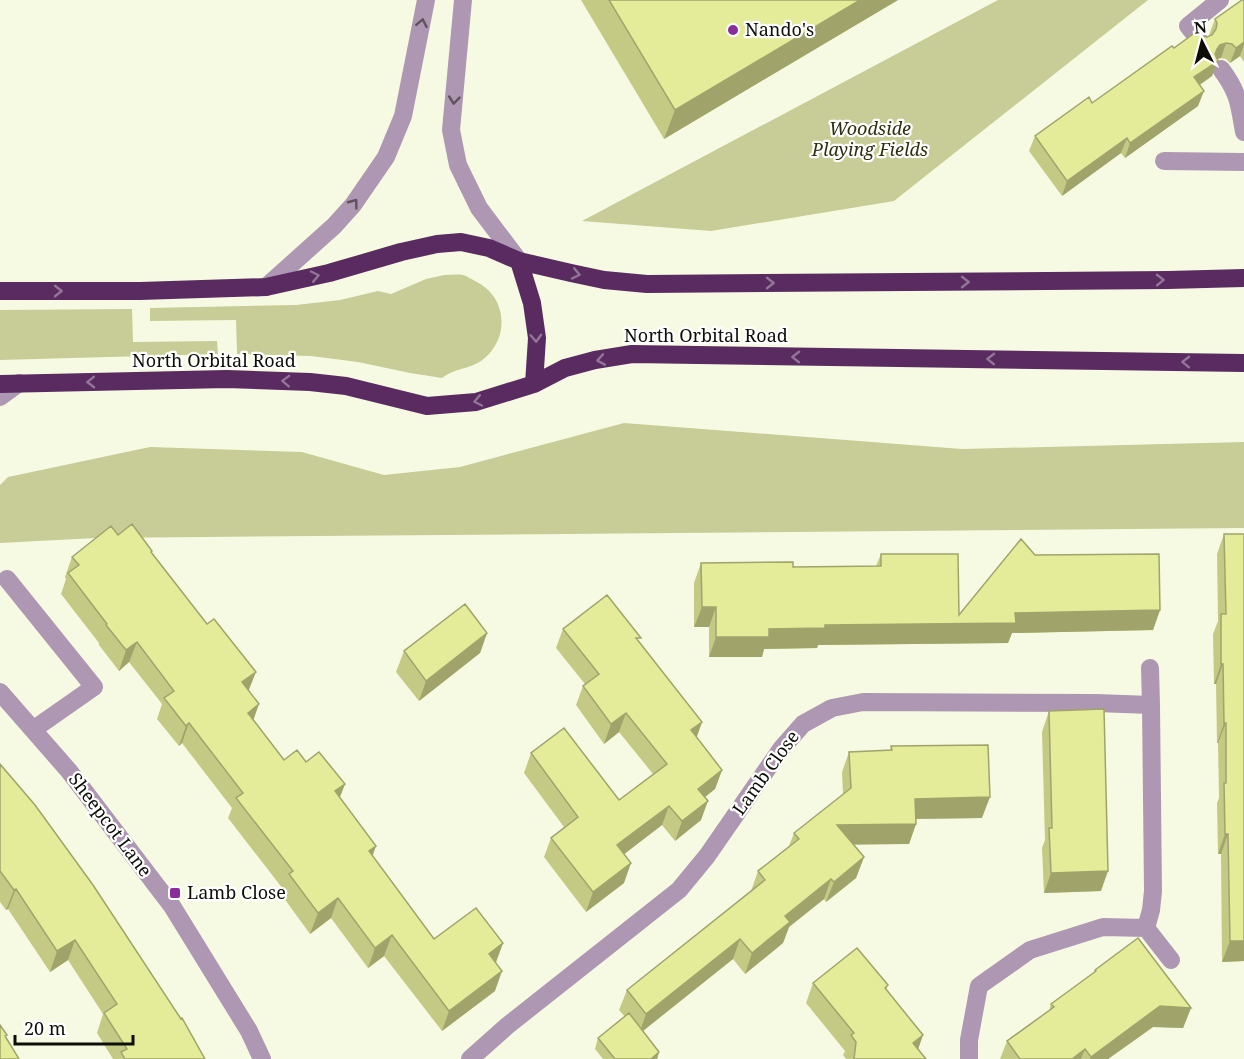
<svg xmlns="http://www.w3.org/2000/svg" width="1244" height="1059" viewBox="0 0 1244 1059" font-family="'Noto Serif',serif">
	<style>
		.green { fill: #c8cd97 }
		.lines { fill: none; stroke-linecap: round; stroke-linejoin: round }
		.minor { stroke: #ae97b2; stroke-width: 18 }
		.highway { stroke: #592b61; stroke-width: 18 }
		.wall { fill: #c4ca84 }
		.shaded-wall { fill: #a0a46b }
		.building { fill: #e4eb99; stroke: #a0a46b; stroke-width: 1.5 }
		.oneway { stroke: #5e525c }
		.oneway2 { stroke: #937598 }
		.poi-dot { fill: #892e99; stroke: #fff; stroke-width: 2 }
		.labels { text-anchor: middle; stroke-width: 4.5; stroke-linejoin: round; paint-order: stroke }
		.poi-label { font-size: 18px; fill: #0d0e07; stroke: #fff; text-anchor: start }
		.park-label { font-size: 18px; font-style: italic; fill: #2f310e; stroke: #fff }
		.street-label { font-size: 18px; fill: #0d0e07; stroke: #fff }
	</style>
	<rect width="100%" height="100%" fill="#f7fae3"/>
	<path class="green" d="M998 0H1148L894 201 711 231 582 221Z
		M444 275C450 275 457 274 463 275 467 276 471 279 475 281 505 295 510 332 488 355 474 370 458 366 442 378L410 373 358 362 311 356 237 354 236 320 150 321V308L296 305 340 300 378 291 391 294 426 279Z
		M132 309 133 342 217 341 218 354 0 360V310Z
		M624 423 962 449 1244 442V528L96 538 0 543V485L8 477 150 447 302 452 384 475 460 467Z"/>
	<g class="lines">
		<path class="minor" d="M463 0 451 130 458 165 479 208 519 261
			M1200 41 1188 26 1220 0
			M1221 69C1239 93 1239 104 1244 132
			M1164 161 1244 162
			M266 287 334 226 353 205 386 157 403 116 426 0
			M0 397 19 383
			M7 579 94 687 34 729
			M1150 668 1151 705
			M0 692 69 771 172 906 249 1031 262 1059
			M1146 928 1171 960
			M470 1059 507 1026 679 890 707 856 781 749 803 724 832 708 863 702 1096 703 1151 705 1153 891 1151 910 1146 928 1103 927 1030 950 979 986 969 1040V1059"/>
		<path class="highway" d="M519 261 532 303 537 338 534 384
			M0 291H140L266 287 329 273 401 252 437 244 461 242 489 248 519 261 571 273 604 280 647 284 1168 280 1244 278
			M0 384 227 379 310 382 346 386 427 406 476 402 534 384 565 368 595 360 632 354 1244 363"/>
	</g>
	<path class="wall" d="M581 0H898L664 139Z
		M1244 0V62L1240 56 1230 63 1226 59 1221 58 1217 59 1212 76 1200 85 1198 106 1125 158 1121 153 1062 196 1029 151 1035 136 1092 103 1174 48 1202 36 1207 37 1210 36 1209 35 1215 19Z
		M1224 534H1244V961L1222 962 1221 854H1218L1217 803 1219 798 1218 743H1217L1216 684H1214L1213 634 1218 621 1217 554Z
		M118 535 152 553 249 690 253 721 284 760 306 762 345 784 340 797 373 856 434 939 503 943 496 963 495 991 442 1031 384 956 368 968 331 918 310 934 281 894 283 889 228 818 232 808 182 743 179 746 157 719 162 704 129 662 119 671 99 645V643L61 594 66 579 65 577 72 557Z
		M881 554 959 615 1035 555 1160 610 1153 630 1012 633 1008 643 818 645 817 648 764 649 762 657H709V627H694V583L701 563 793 567 876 566Z
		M563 629 640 643 702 722 697 737 722 770 715 789 705 797 701 820 675 841 662 825 624 854V883L586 912 544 857 551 838 564 827 524 773 531 753 619 800 653 774 619 732 604 744 576 705 583 686 585 684 556 648Z
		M487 633 480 653 419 701 396 672 404 651Z
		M1049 711 1101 891 1044 893 1042 848 1045 840 1042 732Z
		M891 746 982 818 916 819V824L909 844H853L864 857 856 878 826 902 824 899 789 927 783 943 745 974 733 959 643 1031 659 1052 657 1059H603L595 1049 598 1038 625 1017 619 1010 627 990 751 891 758 871 789 846 794 833 843 794 842 772 849 752 890 751Z
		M0 764 205 1059H113L97 1033 103 1014 68 960 50 972 8 909 6 910 0 902Z
		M1095 970 1191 1008 1183 1028 1153 1027 1108 1059H1000L1007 1041 1049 1011 1051 1004 1094 973Z
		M813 983 888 985 886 990 923 1035 918 1049 926 1059H846L843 1055 845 1051 806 1003Z"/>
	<path class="shaded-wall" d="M860 0H898L664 139 675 110Z
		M1244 42V45L1240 56 1230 63 1236 48Z
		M1226 43 1221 58 1214 60 1217 49 1220 45Z
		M1218 61 1212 76 1189 92 1194 77Z
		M1204 91 1198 106 1125 158 1130 143Z
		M1127 138 1121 153 1062 196 1067 181Z
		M702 607H716L709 627H694Z
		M1160 610 1153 630 1012 633 1008 643 818 645 817 648 764 649 762 657H709L716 637 769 629 1015 613Z
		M487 633 480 653 419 701 426 681Z
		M137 642 129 662 119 671 126 650Z
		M1221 664H1223L1216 684H1214Z
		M256 672 248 692 242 682Z
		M259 704 252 724 248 713Z
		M626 713 619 732 604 744 611 724Z
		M702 722 695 741 691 730Z
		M189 723 182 743 179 746 186 726Z
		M1224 723H1226L1218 743H1217Z
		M722 770 715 789 691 808 698 789Z
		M345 784 337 804 335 791Z
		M990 797 982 818 908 819 915 799Z
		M708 801 701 820 675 841 682 821Z
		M669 806 662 825 610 865 617 845Z
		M916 824 909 844 830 845 837 825Z
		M1225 834H1228L1221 854H1218Z
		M376 846 369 866V851Z
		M864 857 856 878 826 902 834 882Z
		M631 863 624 883 586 912 593 892Z
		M1108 871 1101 891 1044 893 1051 873Z
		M831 879 824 899 789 927 783 943 745 974 752 953 785 916Z
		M16 889 8 909 6 910 14 890Z
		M338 898 331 918 310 934 318 913Z
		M392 935 384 956 368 968 375 948Z
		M740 939 733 959 639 1034 646 1014Z
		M75 940 68 960 50 972 57 951Z
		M1230 941H1244V961L1222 962Z
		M503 943 495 964 489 954Z
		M502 971 495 991 442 1031 449 1011Z
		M1160 1006 1191 1008 1183 1028 1153 1027 1108 1059H1090L1091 1057Z
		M923 1035 916 1055 913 1043Z
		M1085 1049 1081 1059H1072Z
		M659 1052 657 1059H651Z"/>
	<path class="building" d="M609 0H860L675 110Z
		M1242 0H1244V42L1236 48 1232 44 1226 43 1220 45 1217 49 1215 54 1218 61 1194 77 1204 91 1130 143 1127 138 1067 181 1035 136 1089 97 1092 103 1172 46 1174 48 1196 32 1202 36 1207 37 1212 35 1216 29 1217 23 1215 19Z
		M132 524 152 551 151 552 207 624 214 619 256 672 242 682 259 704 248 713 284 760 297 750 306 762 319 752 345 784 335 791 376 846 369 851 434 939 476 908 503 943 489 954 502 971 449 1011 392 935 375 948 338 898 318 913 289 874 293 871 236 798 243 793 189 723 186 726 164 698 174 691 137 642 126 650 106 625 107 624 68 573 79 565 72 557 111 526 118 535Z
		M1224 534H1244V941H1230L1228 834H1225L1224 783H1226V723H1224L1223 664H1221V614H1226Z
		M1021 539 1035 555 1159 554 1160 610 1015 613 1016 623 825 625V628L769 629V637H716V607H702L701 563 793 562V567L881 566V554H958L959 615Z
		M607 595 641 638H636L702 722 691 730 722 770 698 789 708 801 682 821 669 806 617 845 631 863 593 892 551 838 578 817 531 753 564 728 619 800 667 764 626 713 611 724 583 686 599 674 563 629Z
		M465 604 487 633 426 681 404 651Z
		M1104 709 1108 871 1051 873 1049 828H1052L1049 711Z
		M988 745 990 797 915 799 916 824 837 825 864 857 834 882 831 879 785 916 790 922 752 953 740 939 646 1014 627 990 765 880 758 871 799 839 794 833 851 788 849 752 892 750 891 746Z
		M0 764 35 805 93 885 181 1019 182 1018 205 1059H125L121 1052 127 1049 104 1013 117 1004 75 940 57 951 16 889 14 890 0 871Z
		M1138 938 1191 1008 1160 1006 1091 1057 1085 1049 1072 1059H1020L1007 1041 1054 1007 1051 1004 1096 971 1095 970Z
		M857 948 888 985 885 988 923 1035 913 1043 926 1059H854L856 1042 851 1035 854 1033 813 983Z
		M629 1013 659 1052 651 1059H615L598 1038Z
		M0 1025 7 1035 5 1036 19 1059H0Z"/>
	<defs><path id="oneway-chevron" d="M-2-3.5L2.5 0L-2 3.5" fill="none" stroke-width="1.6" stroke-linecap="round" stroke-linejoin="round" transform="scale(1.5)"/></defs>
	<g class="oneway">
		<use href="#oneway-chevron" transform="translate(422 23) rotate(-79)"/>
		<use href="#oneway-chevron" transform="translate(454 100) rotate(96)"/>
		<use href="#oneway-chevron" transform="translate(354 203) rotate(-53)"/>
	</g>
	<g class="oneway2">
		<use href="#oneway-chevron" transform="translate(576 274) rotate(12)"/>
		<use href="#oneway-chevron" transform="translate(315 276) rotate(-12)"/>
		<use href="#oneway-chevron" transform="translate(1160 280) rotate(-1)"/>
		<use href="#oneway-chevron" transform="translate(965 282)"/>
		<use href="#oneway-chevron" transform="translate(770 283)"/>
		<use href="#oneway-chevron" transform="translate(58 291)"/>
		<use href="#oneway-chevron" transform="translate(536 338) rotate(88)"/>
		<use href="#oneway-chevron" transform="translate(796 357) rotate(-179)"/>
		<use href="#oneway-chevron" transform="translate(991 359) rotate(-179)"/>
		<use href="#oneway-chevron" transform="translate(601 360) rotate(170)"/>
		<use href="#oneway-chevron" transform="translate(1186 362) rotate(-179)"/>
		<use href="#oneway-chevron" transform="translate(286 381) rotate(-178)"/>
		<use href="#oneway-chevron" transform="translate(91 382) rotate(179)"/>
		<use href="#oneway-chevron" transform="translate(478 401) rotate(168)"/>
	</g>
	<g class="poi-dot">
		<circle cx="733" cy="30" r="6"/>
		<rect x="169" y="887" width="12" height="12" rx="3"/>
	</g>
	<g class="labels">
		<g class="poi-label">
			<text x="745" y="36">Nando's</text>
			<text x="187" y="899">Lamb Close</text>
		</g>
		<g class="park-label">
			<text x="870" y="135">Woodside<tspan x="870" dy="21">Playing Fields</tspan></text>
		</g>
		<g class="street-label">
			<text x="706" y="342">North Orbital Road</text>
			<text x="214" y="367">North Orbital Road</text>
			<text transform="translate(766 773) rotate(-54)" y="6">Lamb Close</text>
			<text transform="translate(110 825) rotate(53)" y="6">Sheepcot Lane</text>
		</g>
	</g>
	<g transform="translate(1202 42) rotate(354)" stroke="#ffffff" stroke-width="4.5" paint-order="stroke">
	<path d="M0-4.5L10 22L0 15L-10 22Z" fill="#0d0e07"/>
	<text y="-9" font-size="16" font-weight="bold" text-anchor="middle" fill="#0d0e07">N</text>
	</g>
	<path d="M15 1035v9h118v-9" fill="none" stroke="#0d0e07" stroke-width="3"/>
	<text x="24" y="1035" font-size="18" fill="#0d0e07" stroke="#ffffff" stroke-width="4.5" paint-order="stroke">20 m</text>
</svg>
